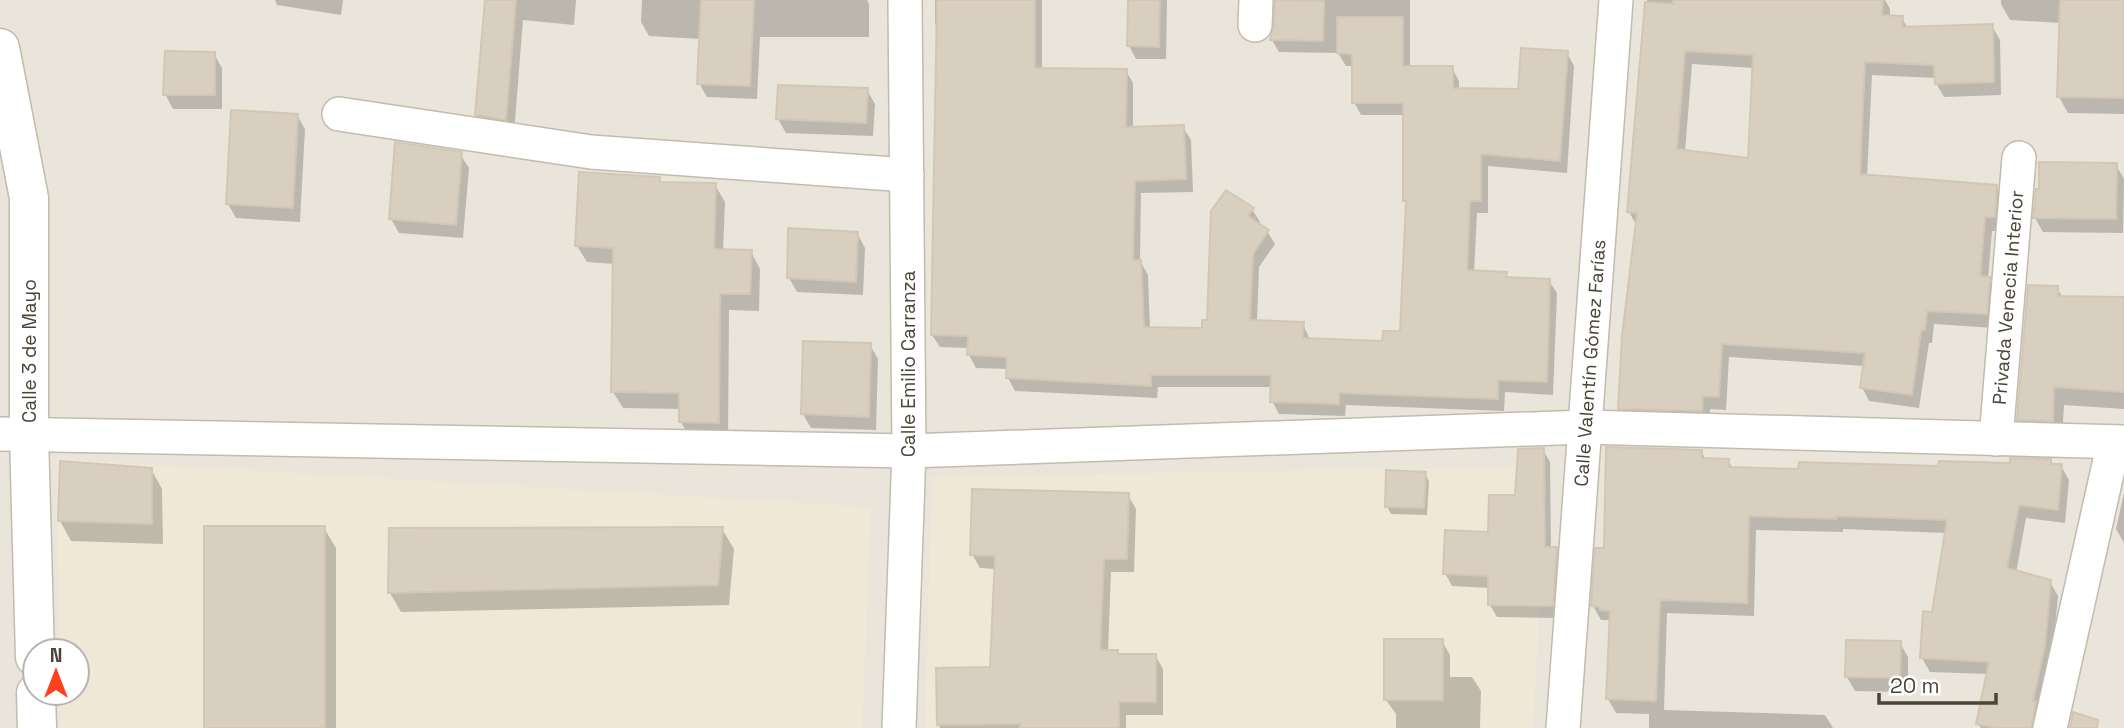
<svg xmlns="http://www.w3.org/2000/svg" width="2124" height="728" viewBox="0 0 2124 728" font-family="'Space Grotesk',sans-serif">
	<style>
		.residential { fill: #eae5da; fill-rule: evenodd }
		.education { fill: #efe8d6 }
		.shadow { fill: #0003; fill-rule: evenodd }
		.building { fill: #d8cfc1; stroke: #d3c7b4; stroke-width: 2; fill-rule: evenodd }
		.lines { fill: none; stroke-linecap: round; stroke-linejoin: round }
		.minor-casing { stroke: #c2bbae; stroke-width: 36 }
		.tertiary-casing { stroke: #c2bbae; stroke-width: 41 }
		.minor { stroke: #fff; stroke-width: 33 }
		.tertiary { stroke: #fff; stroke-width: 38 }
		.labels { text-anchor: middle; stroke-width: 7; stroke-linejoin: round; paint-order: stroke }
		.street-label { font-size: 19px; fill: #4b4439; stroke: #fff }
	</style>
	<rect width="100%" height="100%" fill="#f6f3ec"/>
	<path class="residential" d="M0 0H2124V728H0ZM35 651H77V693H35Z"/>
	<path class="education" d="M57 459 871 507 862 728H60L59 693H77V651H59Z
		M1547 466 1533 728H925L932 477Z"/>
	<path class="shadow" d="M275 0H343L341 15 277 5Z
		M487 0H576L574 25 523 20 514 133 485 129 476 115Z
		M642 0H867L869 4V37H760L757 99 707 97 699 83 701 39 649 36 641 22Z
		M935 0H1042V70L1126 71 1133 83V128L1183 127 1191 140 1193 192 1141 193 1140 261 1148 275 1150 329 1204 330 1209 321 1213 212 1252 209 1260 222 1258 225 1267 231 1275 244 1259 267 1257 322 1303 324 1310 340 1384 343 1401 333 1407 206 1404 200V115H1361L1354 102V66H1346L1338 53 1279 52 1272 40 1276 26 1277 0H1410V67L1452 68 1459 81V90L1519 91 1567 53 1574 66 1567 173 1488 166V213H1477L1474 272 1506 274 1509 279 1549 281 1557 293 1553 395 1505 392 1504 411 1346 405 1345 416 1279 414 1272 401V387H1158L1157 398 1015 391 1008 378V369L976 368 969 355V348L940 347 932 335 938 30 935 24Z
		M1130 0H1167L1166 59H1136L1129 46Z
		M1647 0H1885L1890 9V17L1902 18 1908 29 1992 26 2000 40 2001 95 1944 97 1936 83V78L1872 75 1867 177 1996 187 2004 201 2002 231H1992L1988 279 1997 292 1994 328 1934 324 1932 343H1929L1919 408 1869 401 1862 387 1865 366 1729 357 1726 410 1710 409 1709 424 1628 422 1620 408 1637 226 1629 212ZM1692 64 1754 68 1750 160 1685 152Z
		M2001 0H2124V114L2068 113 2059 97 2061 23 2010 20 2001 4Z
		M214 54 222 68V109H173L165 94Z
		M867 90 875 104 873 136 786 133 778 119Z
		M297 115 305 129 300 222 236 218 228 204Z
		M460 154 469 168 463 238 399 233 391 219Z
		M2116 165 2124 179 2123 233 2043 232 2035 218Z
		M659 179 661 184 715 185 725 202 723 251 751 252 760 269 759 311 729 310 728 439H691L681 422V409L623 408 613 392 615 264 587 262 577 246Z
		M857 233 865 248 863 295 797 292 789 278Z
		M2057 288 2063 298H2124V409L2064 405 2062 439 2029 438 2019 419Z
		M870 345 878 359 876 430 811 428 803 414Z
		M1543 450 1550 462 1551 549H1556L1563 561 1559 618 1497 617 1490 605V588L1452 586 1445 573 1490 534 1517 497Z
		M1701 451 1706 460H1728L1733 469 1800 471 1940 468 2050 461 2053 466H2061L2069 480 2065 523 2026 518 2016 573 2050 582 2058 596 2052 661 2038 728H1981L1978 724 1989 674 1930 672 1922 658 1934 613 1946 533 1843 529V532L1756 530 1754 616 1667 613 1664 710 1825 715 1833 728H1649V714L1616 713 1608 699 1610 624 1608 620H1601L1593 606 1606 550Z
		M151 469 162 489 163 544 71 541 60 521Z
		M1425 474 1429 481 1427 515 1391 514 1387 507Z
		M2124 493V543L2116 529Z
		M1128 495 1136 509 1134 572H1111L1108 652H1117L1119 655H1155L1163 669V715H1126V728H940L939 725 992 669 996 569 980 568 972 554Z
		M324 528 336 548V728H206Z
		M722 529 734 549 729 605 401 612 390 593Z
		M1442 641 1450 655V677H1472L1481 691 1480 728H1396V714L1386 700Z
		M1900 643 1908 657V692L1855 691 1847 677Z"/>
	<path class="building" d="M485 0H516L506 120 475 115Z
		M701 0H754L750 86 697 84Z
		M937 0H1035V68L1127 69 1126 127 1184 125 1186 179 1135 181 1133 260H1141L1144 327 1202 328V320H1207L1211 211 1226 190 1254 208 1248 216 1269 230 1253 254 1250 320 1304 322 1303 338 1382 341 1383 331H1400L1406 201H1403V103H1352V54L1337 53V17H1403V66H1453V88L1518 89 1521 48 1568 51 1560 161 1481 154V201H1470L1467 270 1507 272 1506 277 1550 279 1547 382 1498 380V399L1339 393V404L1270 402 1271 375H1151V386L1006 378 1007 357 967 355 968 336 931 335Z
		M1128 0H1160L1159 47 1127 46Z
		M1275 0 1324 1 1323 41 1270 40 1274 26Z
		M1673 0H1883L1882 15 1903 16 1902 27 1993 24 1994 82 1935 84 1934 65 1865 62 1860 174 1997 185 1995 217H1985L1980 276 1990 277 1987 314 1927 311 1925 330H1921L1912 395 1860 388 1865 353 1722 344 1719 397 1703 396 1702 411 1618 409 1622 336 1637 213 1627 212 1645 2 1673 4ZM1685 51 1753 55 1748 158 1677 149Z
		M2060 0H2124V98L2057 97Z
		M165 51 215 52V95H163Z
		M778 85 868 88 866 123 776 119Z
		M231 110 298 114 293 208 226 204Z
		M395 142 462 152 456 225 389 219Z
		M2039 162 2117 163 2116 219 2033 218 2036 189H2039Z
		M579 172 660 177V182L716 183 714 249 752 250 750 294H720L719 423 679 422V393L611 392 613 248 575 246Z
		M788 228 858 232 856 282 787 278Z
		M2028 285 2058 286V296L2124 297V392L2054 387 2053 421 2017 420Z
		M803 341 871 343 869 417 801 414Z
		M1606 447 1702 450V458L1729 459V467L1798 469 1799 462 1938 466 1939 461 2010 463V458L2051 459V464H2062L2058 510 2019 505 2007 568 2051 580 2045 646 2033 701H2036L2031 728H1995L1976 724 1989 662 1920 658 1923 611 1932 612 1947 520 1836 516V519L1749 516 1747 603 1660 600 1656 701 1606 699 1610 611 1600 610V607L1591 606 1595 548H1604Z
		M1544 448 1545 547H1557L1553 606 1488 605V576L1443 574 1445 530 1488 532 1489 495H1515L1518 449Z
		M60 461 152 468V524L58 521Z
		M1386 470 1426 472 1424 508 1385 507Z
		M972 489 1129 493 1127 559H1104L1100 650H1118V654H1156V702H1119V728H1020V724L937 725 936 668 990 667 995 556 970 555Z
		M204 526H325V728H204Z
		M723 527 718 585 388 593 389 528Z
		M1384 639H1443V700H1384Z
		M1846 640 1901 641 1900 678 1845 677Z
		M2073 712 2098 720 2097 728H2070Z"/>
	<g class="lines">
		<g class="minor-casing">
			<g id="minor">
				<path d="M1255 25 1256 0"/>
				<path d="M339 114 591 152 907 175"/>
				<path d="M0 434 909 451 1585 427 2124 442"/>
				<path id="s1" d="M1996 439 2019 158"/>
				<path d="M899 728 909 451 905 0"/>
				<path id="s2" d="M1563 728 1616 0"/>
				<path d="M2050 728 2114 442"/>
			</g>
		</g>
		<g class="tertiary-casing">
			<path id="tertiary" d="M0 48 29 198V435L35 657
				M36 693 37 728"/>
		</g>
		<use href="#minor" class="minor"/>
		<use href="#tertiary" class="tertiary"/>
	</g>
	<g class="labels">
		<g class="street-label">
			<text dy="7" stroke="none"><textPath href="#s1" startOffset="142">Privada Venecia Interior</textPath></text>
			<text transform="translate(29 351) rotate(-90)" y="7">Calle 3 de Mayo</text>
			<text transform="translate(908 364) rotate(-90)" y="7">Calle Emilio Carranza</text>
			<text dy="7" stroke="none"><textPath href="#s2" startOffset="366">Calle Valentín Gómez Farías</textPath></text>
		</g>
	</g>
	<g transform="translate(56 672)"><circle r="33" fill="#ffffff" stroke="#b7b4b0" stroke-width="2"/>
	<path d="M0-5L12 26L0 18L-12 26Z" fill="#fc3f1d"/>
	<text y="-10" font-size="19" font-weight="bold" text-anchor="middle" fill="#4b4439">N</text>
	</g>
	<path d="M1879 693v10h117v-10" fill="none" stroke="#4b4439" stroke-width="3.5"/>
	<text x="1890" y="693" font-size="21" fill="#4b4439" stroke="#ffffff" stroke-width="5" paint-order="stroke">20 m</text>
</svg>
